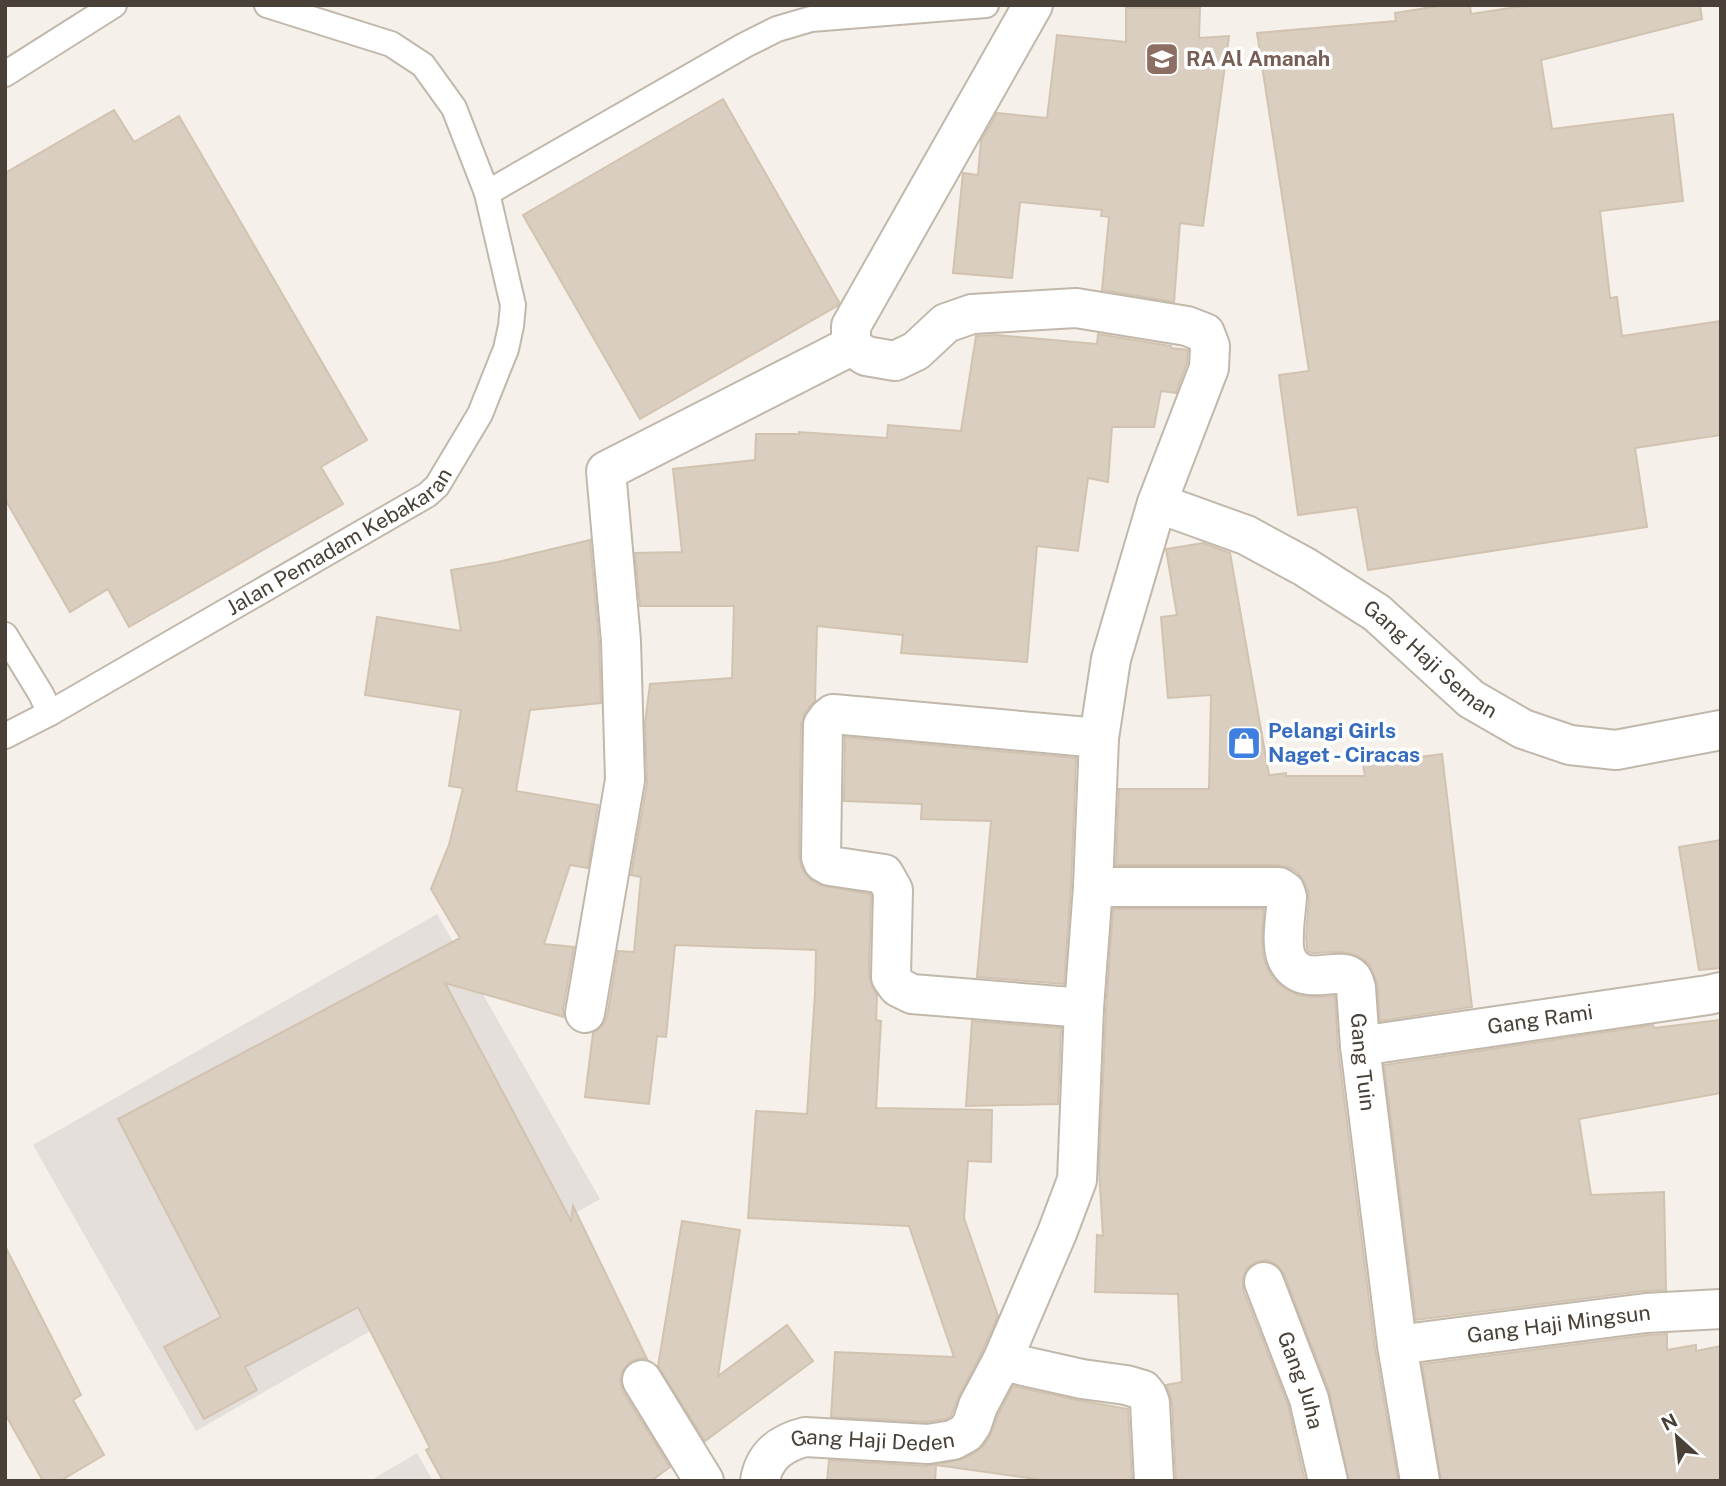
<svg xmlns="http://www.w3.org/2000/svg" width="1726" height="1486" viewBox="0 0 1726 1486" font-family="'Public Sans',sans-serif">
	<style>
		.industrial { fill: #e4dfda }
		.building { fill: #dacec0; stroke: #d2c3b0; stroke-width: 2 }
		.lines { fill: none; stroke-linecap: round; stroke-linejoin: round }
		.lane-casing { stroke: #c1b8ab; stroke-width: 28 }
		.street-casing { stroke: #c1b8ab; stroke-width: 42 }
		.lane { stroke: #fff; stroke-width: 24 }
		.street { stroke: #fff; stroke-width: 38 }
		.labels { text-anchor: middle; stroke-width: 7; stroke-linejoin: round; paint-order: stroke }
		.education-label { font-size: 21px; font-weight: bold; fill: #785e54; stroke: #fff; text-anchor: start }
		.street-label { font-size: 21px; fill: #494137; stroke: #fff }
		.shop-label { font-size: 21px; font-weight: bold; fill: #366cbe; stroke: #fff; text-anchor: start }
	</style>
	<rect width="100%" height="100%" fill="#f5f0e9"/>
	<path class="industrial" d="M437 914 600 1199 196 1431 33 1145Z
		M417 1453 433 1481H370Z"/>
	<path class="building" d="M1444 5H1470L1471 14 1530 5H1700L1702 19 1541 60 1552 129 1673 114 1683 201 1600 211 1610 298 1617 297 1622 336 1721 321V435L1635 448 1647 527 1368 570 1357 507 1298 515 1279 375 1309 371 1257 33 1396 21 1395 13Z
		M1126 8H1200L1199 38 1229 36 1203 226 1180 223 1174 302 1102 290 1109 217 1101 216 1102 210 1020 202 1012 278 953 273 963 173 978 175 981 141 997 113 1047 118 1057 35 1126 42Z
		M723 99 839 302 837 306 640 419 523 215Z
		M114 110 134 142 179 116 367 440 321 467 343 504 129 627 108 589 70 612 5 499V173Z
		M1098 334 1171 346V348L1188 350 1187 363 1176 393 1161 391 1154 427H1112L1108 482 1088 478 1078 551 1037 546 1027 662 901 653 903 635 817 626 815 701 805 712 801 725 799 857 801 865 803 871 811 880 820 885 870 894 871 895 869 976 873 989 877 995 876 1020 881 1021 876 1108 992 1110 991 1162 968 1161 964 1218 998 1316 982 1352 959 1396 951 1416 946 1419 927 1422 831 1417 835 1352 954 1357 909 1226 748 1218 756 1111 807 1114 815 994 816 950 675 945 666 1037 657 1036 649 1104 585 1097 593 1033 602 1026 607 1017 618 951 634 952 641 877 631 875 647 783 645 723 650 684 732 678 734 606H640L635 553 682 552 673 469 755 460 756 434H799V432L887 438 888 425 961 431 976 336 996 335 1097 344Z
		M590 540 599 642 601 703 530 710 516 791 598 805 588 868 570 865 544 944 574 947 563 1009 564 1017 445 983 571 1221 573 1206 647 1359 641 1358 630 1362 623 1370 620 1381 623 1391 670 1467 651 1481H443L426 1450 430 1448 358 1307 245 1367 257 1390 204 1419 164 1347 221 1317 118 1119 460 938 431 889 449 845 463 788 449 786 461 710 365 695 377 617 461 631 451 570 498 562Z
		M1203 543 1230 553 1269 775 1286 773V776H1365L1363 764 1442 754 1472 1007 1380 1021 1377 982 1369 964 1358 956 1349 953 1337 952 1313 953 1309 952 1307 949 1306 937 1309 899 1308 891 1305 883 1298 873 1290 868 1279 865H1116L1119 789H1209L1211 695 1168 698 1161 617 1177 615 1166 549Z
		M845 737 1076 758 1071 886 1064 984 977 977 991 821 921 819 922 804 844 801Z
		M1721 840V968L1699 970 1679 847Z
		M1113 909H1264L1262 936 1263 956 1269 972 1276 981 1283 987 1298 995 1312 997 1335 996 1338 1049 1375 1348 1398 1481H1349L1329 1391 1284 1274 1277 1265 1267 1260 1256 1262 1247 1268 1243 1278V1289L1288 1405 1305 1481H1176L1172 1402 1166 1385 1182 1382 1178 1294 1095 1292 1097 1235 1103 1236 1099 1169 1106 1009Z
		M1721 1020V1093L1579 1119 1591 1195 1664 1192 1666 1290 1643 1291 1416 1320 1384 1065 1653 1025 1654 1028Z
		M972 1021 1061 1028 1058 1104 966 1106Z
		M682 1221 740 1230 718 1376 787 1325 813 1361 705 1441 658 1366Z
		M5 1246 81 1395 73 1400 104 1455 60 1481H43L5 1414Z
		M1667 1334V1350L1696 1345V1351L1721 1346V1481H1441L1422 1364 1648 1335Z
		M1013 1386 1077 1400 1128 1409 1132 1481H1049L936 1465 935 1481H827L829 1460 927 1466 963 1459 976 1452 984 1445 990 1436 998 1415Z"/>
	<g class="lines">
		<g class="lane-casing">
			<g id="lane">
				<path d="M5 74 114 5"/>
				<path d="M487 193 745 45 777 29 811 19 986 5"/>
				<path id="s1" d="M5 635 41 694 50 713 427 495 437 486 480 414 506 349 511 326 513 305 487 193 454 108 423 65 391 44 267 5"/>
				<path d="M5 736 50 713"/>
			</g>
		</g>
		<g class="street-casing">
			<g id="street">
				<path id="s2" d="M1157 503 1246 535 1305 567 1377 613 1471 699 1523 729 1570 745 1616 750 1721 730"/>
				<path id="s3" d="M1093 887H1279L1285 891 1287 897C1286 914 1280 944 1287 959 1303 991 1340 964 1352 978 1354 980 1355 985 1356 988L1360 1046 1397 1345 1420 1481"/>
				<path d="M1084 1008 912 994 898 987 891 977 893 890 884 874 830 866 823 862 821 857 823 725 828 718 833 714 1099 738"/>
				<path d="M585 1013 625 780 621 641 606 471 851 346"/>
				<path id="s4" d="M1360 1046 1708 995 1721 992"/>
				<path id="s5" d="M1264 1282 1309 1399 1328 1481"/>
				<path id="s6" d="M1397 1345 1646 1313 1721 1309"/>
				<path d="M1002 1361 1082 1379 1126 1385 1143 1390 1147 1395 1150 1403 1154 1481"/>
				<path d="M642 1380 704 1481"/>
				<path id="s7" d="M760 1481C764 1456 781 1443 805 1437L928 1444 953 1440 966 1433 972 1424 978 1406 1002 1361 1057 1233 1077 1180 1084 1008 1093 887 1099 738 1111 659 1157 503 1209 368 1210 346 1205 333 1187 326 1076 308 972 314 946 323 916 351 895 361 866 356 851 346V326L1033 5"/>
			</g>
		</g>
		<use href="#lane" class="lane"/>
		<use href="#street" class="street"/>
	</g>
	<defs>
		<g id="school-square" transform="scale(1.75)"><rect x="-9" y="-9" width="18" height="18" rx="4" fill="#8d6e63" stroke="#fff"/><path d="M0-5L7-2L0 1L-7-2ZM-4 1L0 2.5L4 1V4Q0 6-4 4Z" fill="#fff"/></g>
		<g id="shop-square" transform="scale(1.75)"><rect x="-9" y="-9" width="18" height="18" rx="4" fill="#3f7fe0" stroke="#fff"/><path d="M-5-2.5h2.3a2.7 3.5 0 0 1 5.4 0H5L5.5 6h-11ZM-1.5-2.5h3a1.5 2.3 0 0 0-3 0Z" fill="#fff"/></g>
	</defs>
	<g fill-rule="evenodd">
		<use href="#school-square" x="1162" y="59"/>
		<use href="#shop-square" x="1244" y="743"/>
	</g>
	<g class="labels">
		<g class="education-label">
			<text x="1186" y="66">RA Al Amanah</text>
		</g>
		<g class="street-label">
			<text dy="7" stroke="none"><textPath href="#s1" startOffset="427">Jalan Pemadam Kebakaran</textPath></text>
			<text dy="7" stroke="none"><textPath href="#s2" startOffset="318">Gang Haji Seman</textPath></text>
			<text dy="7" stroke="none"><textPath href="#s4" startOffset="182">Gang Rami</textPath></text>
			<text dy="7" stroke="none"><textPath href="#s3" startOffset="420">Gang Tuin</textPath></text>
			<text dy="7" stroke="none"><textPath href="#s6" startOffset="163">Gang Haji Mingsun</textPath></text>
			<text dy="7" stroke="none"><textPath href="#s5" startOffset="105">Gang Juha</textPath></text>
			<text dy="7" stroke="none"><textPath href="#s7" startOffset="135">Gang Haji Deden</textPath></text>
		</g>
		<g class="shop-label">
			<text x="1268" y="738">Pelangi Girls<tspan x="1268" dy="24">Naget - Ciracas</tspan></text>
		</g>
	</g>
	<rect width="1726" height="1486" fill="none" stroke="#494137" stroke-width="14"/>
	<g transform="translate(1677 1437) rotate(333)" stroke="#ffffff" stroke-width="5" paint-order="stroke">
	<path d="M0-5L12 26L0 18L-12 26Z" fill="#494137"/>
	<text y="-10" font-size="19" font-weight="bold" text-anchor="middle" fill="#494137">N</text>
	</g>
</svg>
